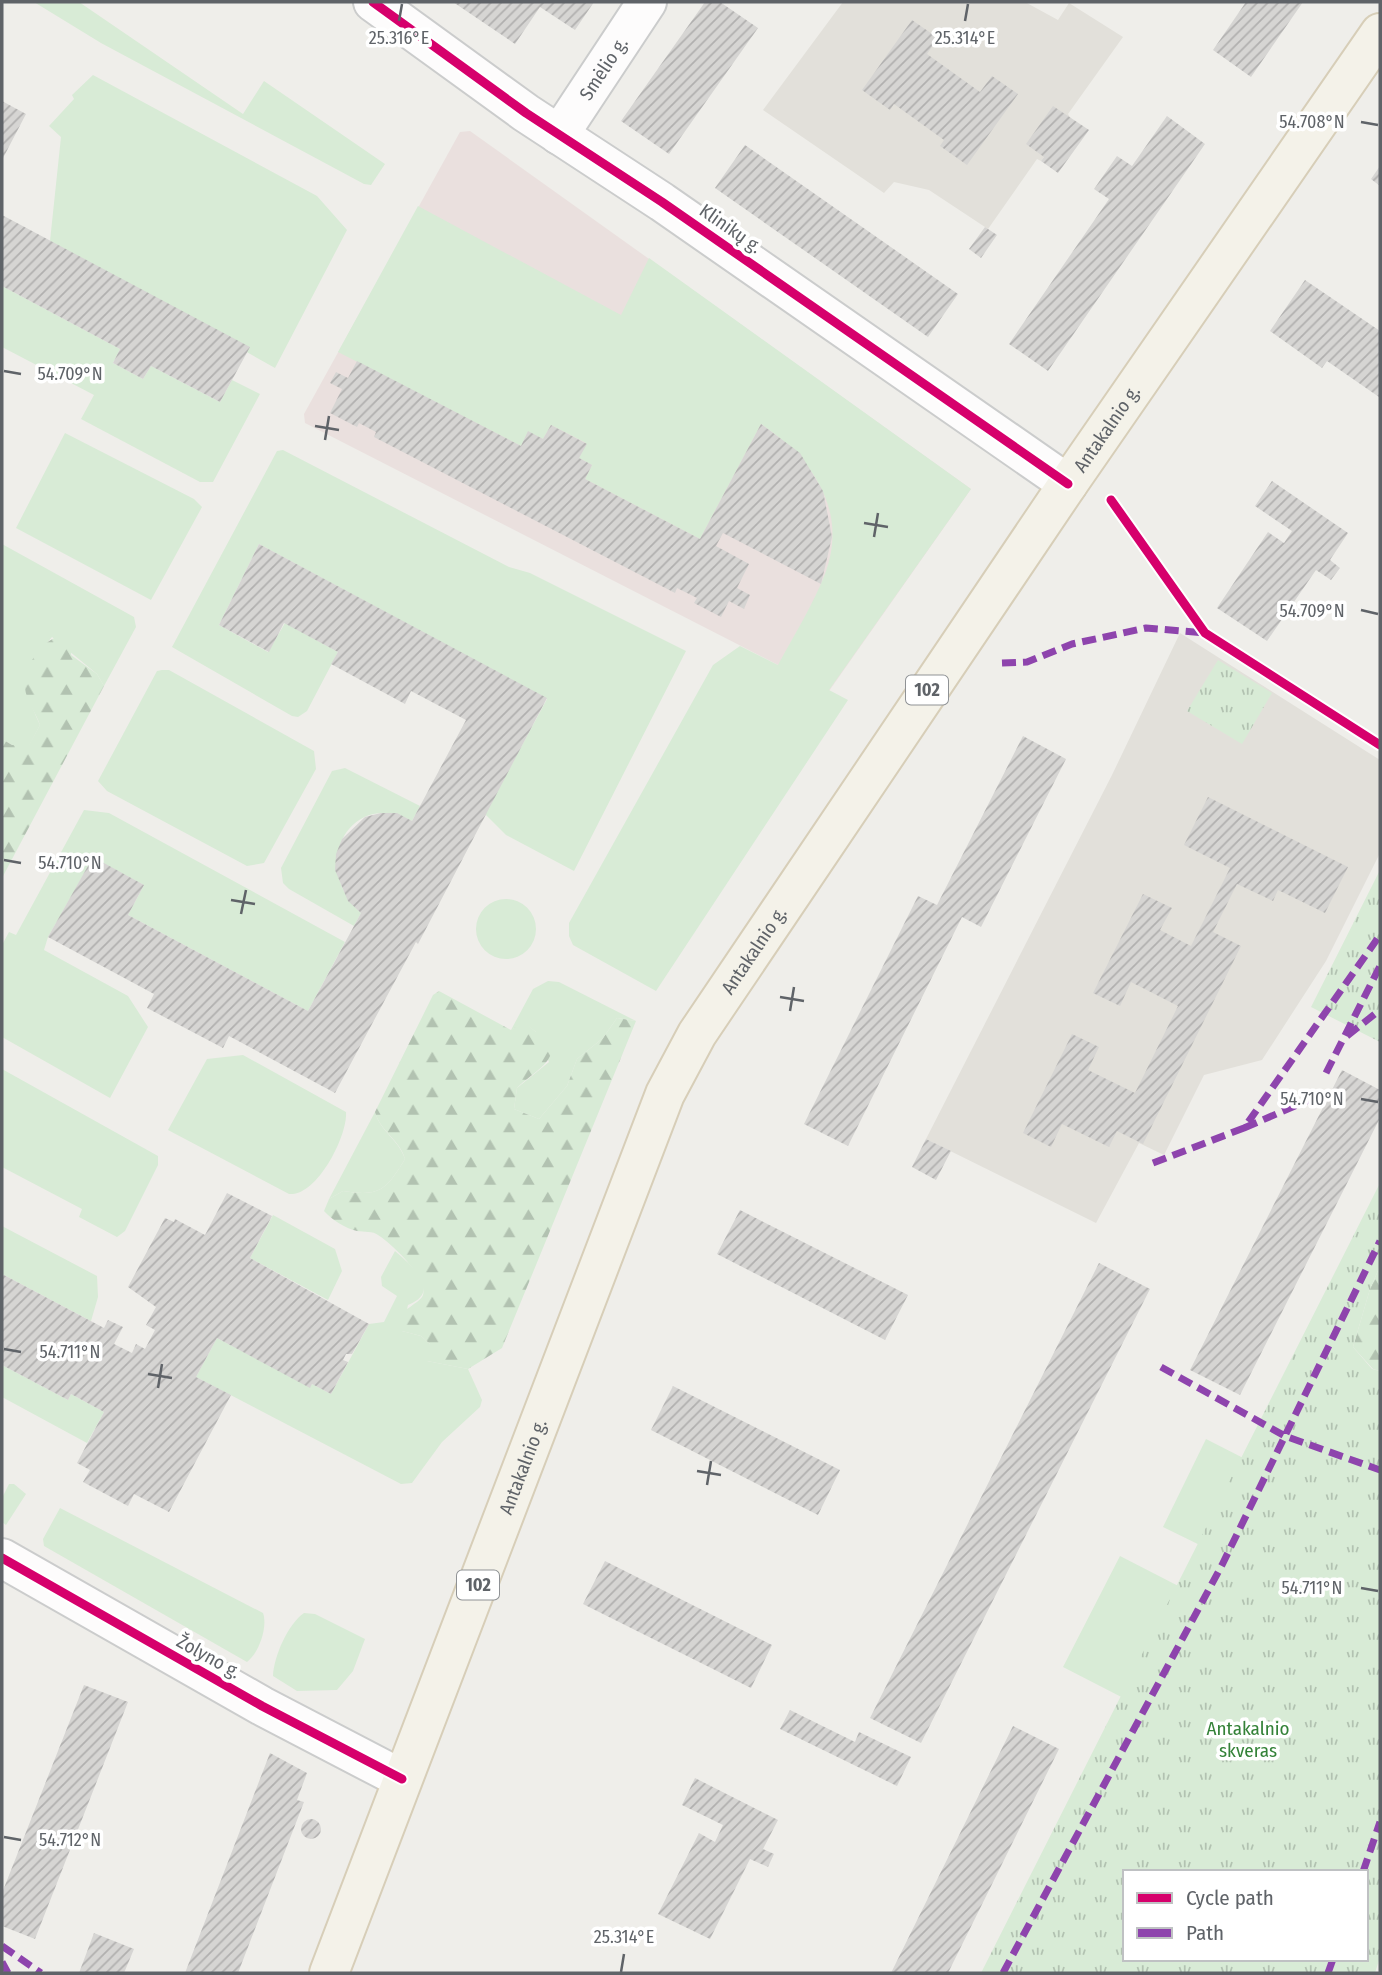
<svg xmlns="http://www.w3.org/2000/svg" width="1382" height="1975" viewBox="0 0 1382 1975" font-family="'Fira Sans Condensed',sans-serif">
	<style>
		.education { fill: #e2e0da }
		.medical { fill: #eae0de }
		.grass { fill: #d8ebd6 }
		.forest { fill: url(#forest-firs) }
		.park { fill: url(#park-tufts); fill-rule: evenodd }
		.building { fill: url(#building-hatch) }
		.lines { fill: none; stroke-linecap: round; stroke-linejoin: round }
		.minor-casing { stroke: #cbcccc; stroke-width: 42 }
		.major-casing { stroke: #d7ceb8; stroke-width: 42 }
		.minor { stroke: #fdfcfc; stroke-width: 38 }
		.major { stroke: #f4f2e9; stroke-width: 38 }
		.quiet { stroke: #8e44ad; stroke-width: 7; stroke-dasharray: 14 7; stroke-linecap: butt }
		.cycleway-casing { stroke: #fff; stroke-width: 13 }
		.cycleway { stroke: #d6006c; stroke-width: 9 }
		.ticks { fill: none; stroke: #5f6368; stroke-width: 2.5 }
		.labels { text-anchor: middle; stroke-width: 7; stroke-linejoin: round; paint-order: stroke }
		.shield { fill: #fff; stroke: #8f9295; stroke-width: 2 }
		.shield-label { font-size: 18px; font-weight: bold; fill: #5f6368 }
		.street-label { font-size: 19px; fill: #5f6368; stroke: #fff }
		.park-label { font-size: 19px; fill: #348238; stroke: #fff }
		.ticks-label { font-size: 18px; text-anchor: middle; fill: #5f6368; stroke: #fff; stroke-width: 7; stroke-linejoin: round; paint-order: stroke }
	</style>
	<defs>
		<pattern id="forest-firs" width="22" height="20" patternUnits="userSpaceOnUse" patternTransform="scale(1.75)"><rect width="22" height="20" fill="#d8ebd6"/><path d="M5 1l3.5 6h-7zM16 11l3.5 6h-7z" fill="#b2c2b1"/></pattern>
		<pattern id="park-tufts" width="24" height="20" patternUnits="userSpaceOnUse" patternTransform="scale(1.75)"><rect width="24" height="20" fill="#d8ebd6"/><path d="M3 7l-1-3M5 7V3M7 7l1-3M15 17l-1-3M17 17v-4M19 17l1-3" fill="none" stroke="#b2c2b1"/></pattern>
		<pattern id="building-hatch" width="6" height="6" patternUnits="userSpaceOnUse" patternTransform="scale(1.75)"><rect width="6" height="6" fill="#d6d5d3"/><path d="M-1 1l2-2M0 6l6-6M5 7l2-2" fill="none" stroke="#b1b0af"/></pattern>
	</defs>
	<rect width="100%" height="100%" fill="#efeeea"/>
	<path class="education" d="M843 2H1025L1058 20 1069 3 1123 37 1068 114 1071 119 1044 157 1041 161 1037 159 988 229 929 190 894 182 884 193 763 110Z
		M1180 633 1380 760V853L1326 961 1262 1060 1204 1075 1164 1155 1139 1143 1096 1223 926 1139 1112 775Z"/>
	<path class="medical" d="M470 131 971 489 829 691 305 423 304 414 460 132Z"/>
	<path class="grass" d="M34 2H79L243 114 264 81 385 164 371 185 364 184 101 43Z
		M93 75 317 196 347 230 275 368 50 241 61 137 49 126 74 99 72 95Z
		M418 206 621 315 649 258 971 489 829 690 848 700 656 991 573 945 569 936V923L713 665 740 646 778 665C794 635 813 605 825 574 849 510 812 458 761 424L700 539 585 479 592 465 579 458 586 443 551 425 543 439 528 432 521 446 338 352Z
		M2 286 120 349 113 363 143 379 151 366 220 402 232 380 260 394 213 482H200L81 419 94 395 2 347Z
		M65 433 194 499 202 507 151 600 16 528Z
		M283 450 509 567 530 573 686 651 574 871 506 835 485 814 547 699 259 544 219 625 268 652 285 623 338 652 307 711 298 717 292 716 172 647 277 451Z
		M2 544 134 617 136 627 104 686 97 674 52 637C20 677 19 677 40 725L29 746 12 745 2 739Z
		M162 670H169L314 751 316 769 264 863 247 866 107 791 98 781 157 671Z
		M345 768 420 806 412 821C351 788 308 865 361 913L354 926 289 889 283 883 281 868 332 771Z
		M84 810 109 813 345 942 308 1011 128 915 144 885 93 858 48 937 44 950 128 996 148 1027 110 1098 2 1037V945L9 932 16 935Z
		M476 929a30 30 0 1 1 60 0a30 30 0 1 1-60 0Z
		M548 981 559 982 636 1021 617 1018 603 1038 577 1059 567 1086 539 1119 514 1109 517 1088 549 1062 536 1032 524 1023 511 1030 533 989Z
		M243 1055 346 1112C348 1135 317 1197 289 1194L168 1130 207 1059Z
		M2 1069 158 1156V1165L125 1231 117 1237 79 1217 82 1209 2 1167Z
		M375 1112C380 1131 399 1140 405 1159 386 1190 380 1197 343 1191L329 1199Z
		M273 1215 335 1249 342 1271 328 1300 250 1258Z
		M2 1226 97 1276 98 1297 91 1321 2 1274Z
		M395 1251C411 1265 443 1291 408 1305L402 1331 421 1336 430 1344 427 1361 468 1369 482 1400 480 1407 442 1442 412 1483 401 1484 196 1377 217 1338 310 1387 312 1384 331 1394 369 1324 384 1322 397 1296 382 1286 381 1277Z
		M2 1365 68 1400 71 1394 104 1412 87 1443 2 1397Z
		M1206 1439 1255 1464 1212 1551 1163 1527Z
		M9 1484H14L26 1494 6 1525 2 1522V1498Z
		M60 1508 263 1613C268 1627 259 1653 247 1662L44 1546 43 1539Z
		M1120 1556 1192 1593 1135 1704 1063 1667Z
		M304 1613 315 1614 365 1639 353 1671 337 1690 297 1691 273 1676C274 1656 288 1624 304 1613Z"/>
	<path class="forest" d="M61 636 72 643 71 655 97 674 104 686 2 878V739L12 745H29L40 725C36 713 26 700 25 688 22 669 42 639 61 636Z
		M439 991 511 1030 524 1022 536 1032 552 1035C558 1063 535 1070 517 1088L514 1109 539 1119 567 1086 577 1059 603 1038 617 1018 636 1021 502 1348 468 1369 427 1361 425 1353 430 1344 421 1336 402 1331 395 1320C402 1310 421 1302 423 1295 428 1278 392 1244 378 1235 373 1231 364 1232 357 1231 345 1228 332 1220 324 1211L329 1199 343 1191C380 1197 386 1190 405 1159 400 1140 380 1131 375 1112L433 995Z
		M1380 1266V1371L1373 1369 1353 1347 1370 1289Z"/>
	<path class="park" d="M1218 660 1272 693 1242 744 1187 711Z
		M1380 870V1042L1311 1007Z
		M1380 1183V1266L1370 1289 1353 1347 1372 1369 1380 1371V1957L1375 1973H981ZM1125 1872H1366V1959H1125Z"/>
	<path class="building" d="M453 2H594L575 30 540 7 515 44Z
		M705 2H720L758 28 669 154 621 121Z
		M1246 2H1303L1251 77 1213 50Z
		M912 20 938 38 927 54 980 92 992 76 1018 94 967 165 940 146 944 140 894 104 890 110 862 90Z
		M2 101 26 114 2 160Z
		M1053 106 1089 130 1058 173 1041 161 1044 157 1026 144Z
		M1167 116 1205 144 1048 371 1009 344 1109 199 1094 189 1117 156 1132 166Z
		M745 145 958 294 928 337 715 188Z
		M1380 166V186L1371 179Z
		M2 215 250 347 220 402 151 366 143 379 113 363 120 349 2 286Z
		M985 227 997 235 981 258 969 249Z
		M1305 280 1380 331 1379 397 1327 361 1322 368 1270 331Z
		M357 361 521 446 528 431 543 439 551 425 587 444 579 458 592 465 585 479 700 539 761 424 800 453 823 491 832 537 821 584 723 533 716 546 749 564 737 588 750 595 744 609 729 601 721 617 694 603 697 598 677 588 675 593 374 437 376 432 359 423 357 427 330 413 342 389 330 383 336 372 348 378Z
		M1272 481 1348 533 1330 560 1340 568 1331 580 1316 570 1267 641 1217 608 1268 532 1284 543 1292 531 1255 506Z
		M259 544 547 698 418 944 416 942 335 1093 229 1036 223 1048 147 1008 154 994 48 937 93 857 144 885 128 915 308 1011 361 913 348 901 335 870 336 854 342 839 365 817 381 813H397L412 821 466 720 411 691 405 704 331 664 338 652 284 623 269 652 219 625Z
		M1023 736 1066 759 981 927 962 917 848 1146 804 1124 918 896 937 905Z
		M1208 797 1348 867 1325 913 1278 890 1273 901 1237 884 1213 932 1241 946 1143 1144 1117 1131 1109 1147 1062 1124 1051 1147 1023 1133 1072 1034 1099 1047 1088 1070 1135 1093 1178 1006 1131 982 1120 1006 1093 993 1143 894 1172 908 1160 930 1191 946 1230 868 1184 845Z
		M1342 1070 1380 1090V1118L1240 1395 1190 1370Z
		M926 1139 951 1151 936 1180 912 1167Z
		M227 1193 272 1216 250 1258 369 1324 352 1354H346L343 1360 348 1362 331 1394 312 1384 310 1388 217 1338 196 1377 231 1395 169 1512 134 1494 128 1506 83 1482 90 1470 77 1463 104 1412 71 1394 68 1400 2 1365V1274L104 1328 108 1320 123 1327 114 1344 132 1353 136 1344 145 1349 155 1330 146 1325 156 1307 128 1287 165 1218 174 1222 175 1219 205 1235Z
		M740 1210 908 1295 885 1340 717 1254Z
		M1099 1263 1150 1289 921 1743 870 1718Z
		M673 1386 840 1470 818 1515 651 1430Z
		M605 1561 772 1645 751 1688 583 1604Z
		M84 1685 128 1702 35 1939 2 1926V1893Z
		M790 1710 855 1742 859 1732 911 1757 897 1786 780 1729Z
		M1013 1726 1059 1749 948 1973H891Z
		M270 1753 307 1773 297 1800 304 1802 238 1973H185Z
		M695 1778 778 1820 763 1849 774 1854 768 1867 750 1859 710 1939 658 1914 699 1833 715 1842 723 1825 682 1805Z
		M301 1829a10 10 0 1 1 20 0a10 10 0 1 1-20 0Z
		M94 1933 134 1949 124 1973H79Z"/>
	<g class="lines">
		<g class="minor-casing">
			<g id="minor">
				<path d="M373 2 526 113 662 202 1068 484"/>
				<path id="s1" d="M559 135 647 2"/>
				<path d="M2 1558 262 1706 402 1779"/>
			</g>
		</g>
		<g class="major-casing">
			<g id="major">
				<path id="s2" d="M329 1973 665 1094 697 1034 1068 484 1380 33"/>
			</g>
		</g>
		<use href="#minor" class="minor"/>
		<use href="#major" class="major"/>
		<path class="quiet" d="M1002 663 1027 662 1072 644 1146 628 1205 633
			M1347 1036 1380 1010
			M1326 1073 1380 966
			M1244 1128 1311 1099
			M1153 1163 1244 1128 1380 935
			M1161 1367 1285 1436 1380 1470
			M1363 1872 1380 1822
			M2 1946 41 1973
			M2 1962 8 1973
			M1003 1973 1222 1565 1380 1241
			M1328 1973 1333 1959"/>
		<g class="cycleway-casing">
			<path id="cycleway" d="M373 2 526 113 662 202 1068 484
				M1111 500 1205 633 1380 745
				M2 1558 262 1706 402 1779"/>
		</g>
		<use href="#cycleway" class="cycleway"/>
	</g>
	<path class="ticks" d="M399 21 402 4M965 21 968 4M1361 122 1378 125M4 371 21 374M315 426 339 430M325 440 329 416M864 523 888 527M874 537 878 513M1361 610 1378 614M4 860 21 863M231 900 255 904M241 914 246 890M780 997 804 1001M790 1011 794 987M1361 1099 1378 1102M4 1349 21 1352M148 1374 172 1378M158 1388 162 1364M697 1471 721 1475M707 1485 711 1461M1361 1588 1378 1591M4 1837 21 1840M621 1972 624 1954"/>
	<g class="labels">
		<g class="shield">
			<rect x="906" y="675.5" width="42" height="29" rx="5"/>
			<rect x="457" y="1570.5" width="42" height="29" rx="5"/>
		</g>
		<g class="shield-label">
			<text x="927" y="696">102</text>
			<text x="478" y="1591">102</text>
		</g>
		<g class="street-label">
			<text dy="7" stroke="none"><textPath href="#s1" startOffset="80">Smėlio g.</textPath></text>
			<text transform="translate(731 228) rotate(35)" y="7">Klinikų g.</text>
			<text dy="7" stroke="none"><textPath href="#s2" startOffset="1740">Antakalnio g.</textPath></text>
			<text dy="7" stroke="none"><textPath href="#s2" startOffset="1110">Antakalnio g.</textPath></text>
			<text dy="7" stroke="none"><textPath href="#s2" startOffset="542">Antakalnio g.</textPath></text>
			<text transform="translate(209 1656) rotate(29)" y="7">Žolyno g.</text>
		</g>
		<g class="park-label">
			<text x="1248" y="1735">Antakalnio<tspan x="1248" dy="22">skveras</tspan></text>
		</g>
	</g>
	<g class="ticks-label">
		<text x="399" y="44">25.316°E</text>
		<text x="965" y="44">25.314°E</text>
		<text x="1312" y="128">54.708°N</text>
		<text x="70" y="380">54.709°N</text>
		<text x="1312" y="617">54.709°N</text>
		<text x="70" y="869">54.710°N</text>
		<text x="1312" y="1105">54.710°N</text>
		<text x="70" y="1358">54.711°N</text>
		<text x="1312" y="1594">54.711°N</text>
		<text x="70" y="1846">54.712°N</text>
		<text x="624" y="1943">25.314°E</text>
	</g>
	<rect width="1382" height="1975" fill="none" stroke="#5f6368" stroke-width="7"/>
	<rect x="1123" y="1870" width="245" height="91" fill="#ffffff" stroke="#bfc1c3" stroke-width="2"/>
	<rect x="1137" y="1893" width="35" height="10" fill="#d6006c" stroke="#bfc1c3" stroke-width="2"/>
	<text x="1186" y="1905" font-size="21" fill="#5f6368">Cycle path</text>
	<rect x="1137" y="1928" width="35" height="10" fill="#8e44ad" stroke="#bfc1c3" stroke-width="2"/>
	<text x="1186" y="1940" font-size="21" fill="#5f6368">Path</text>
</svg>
